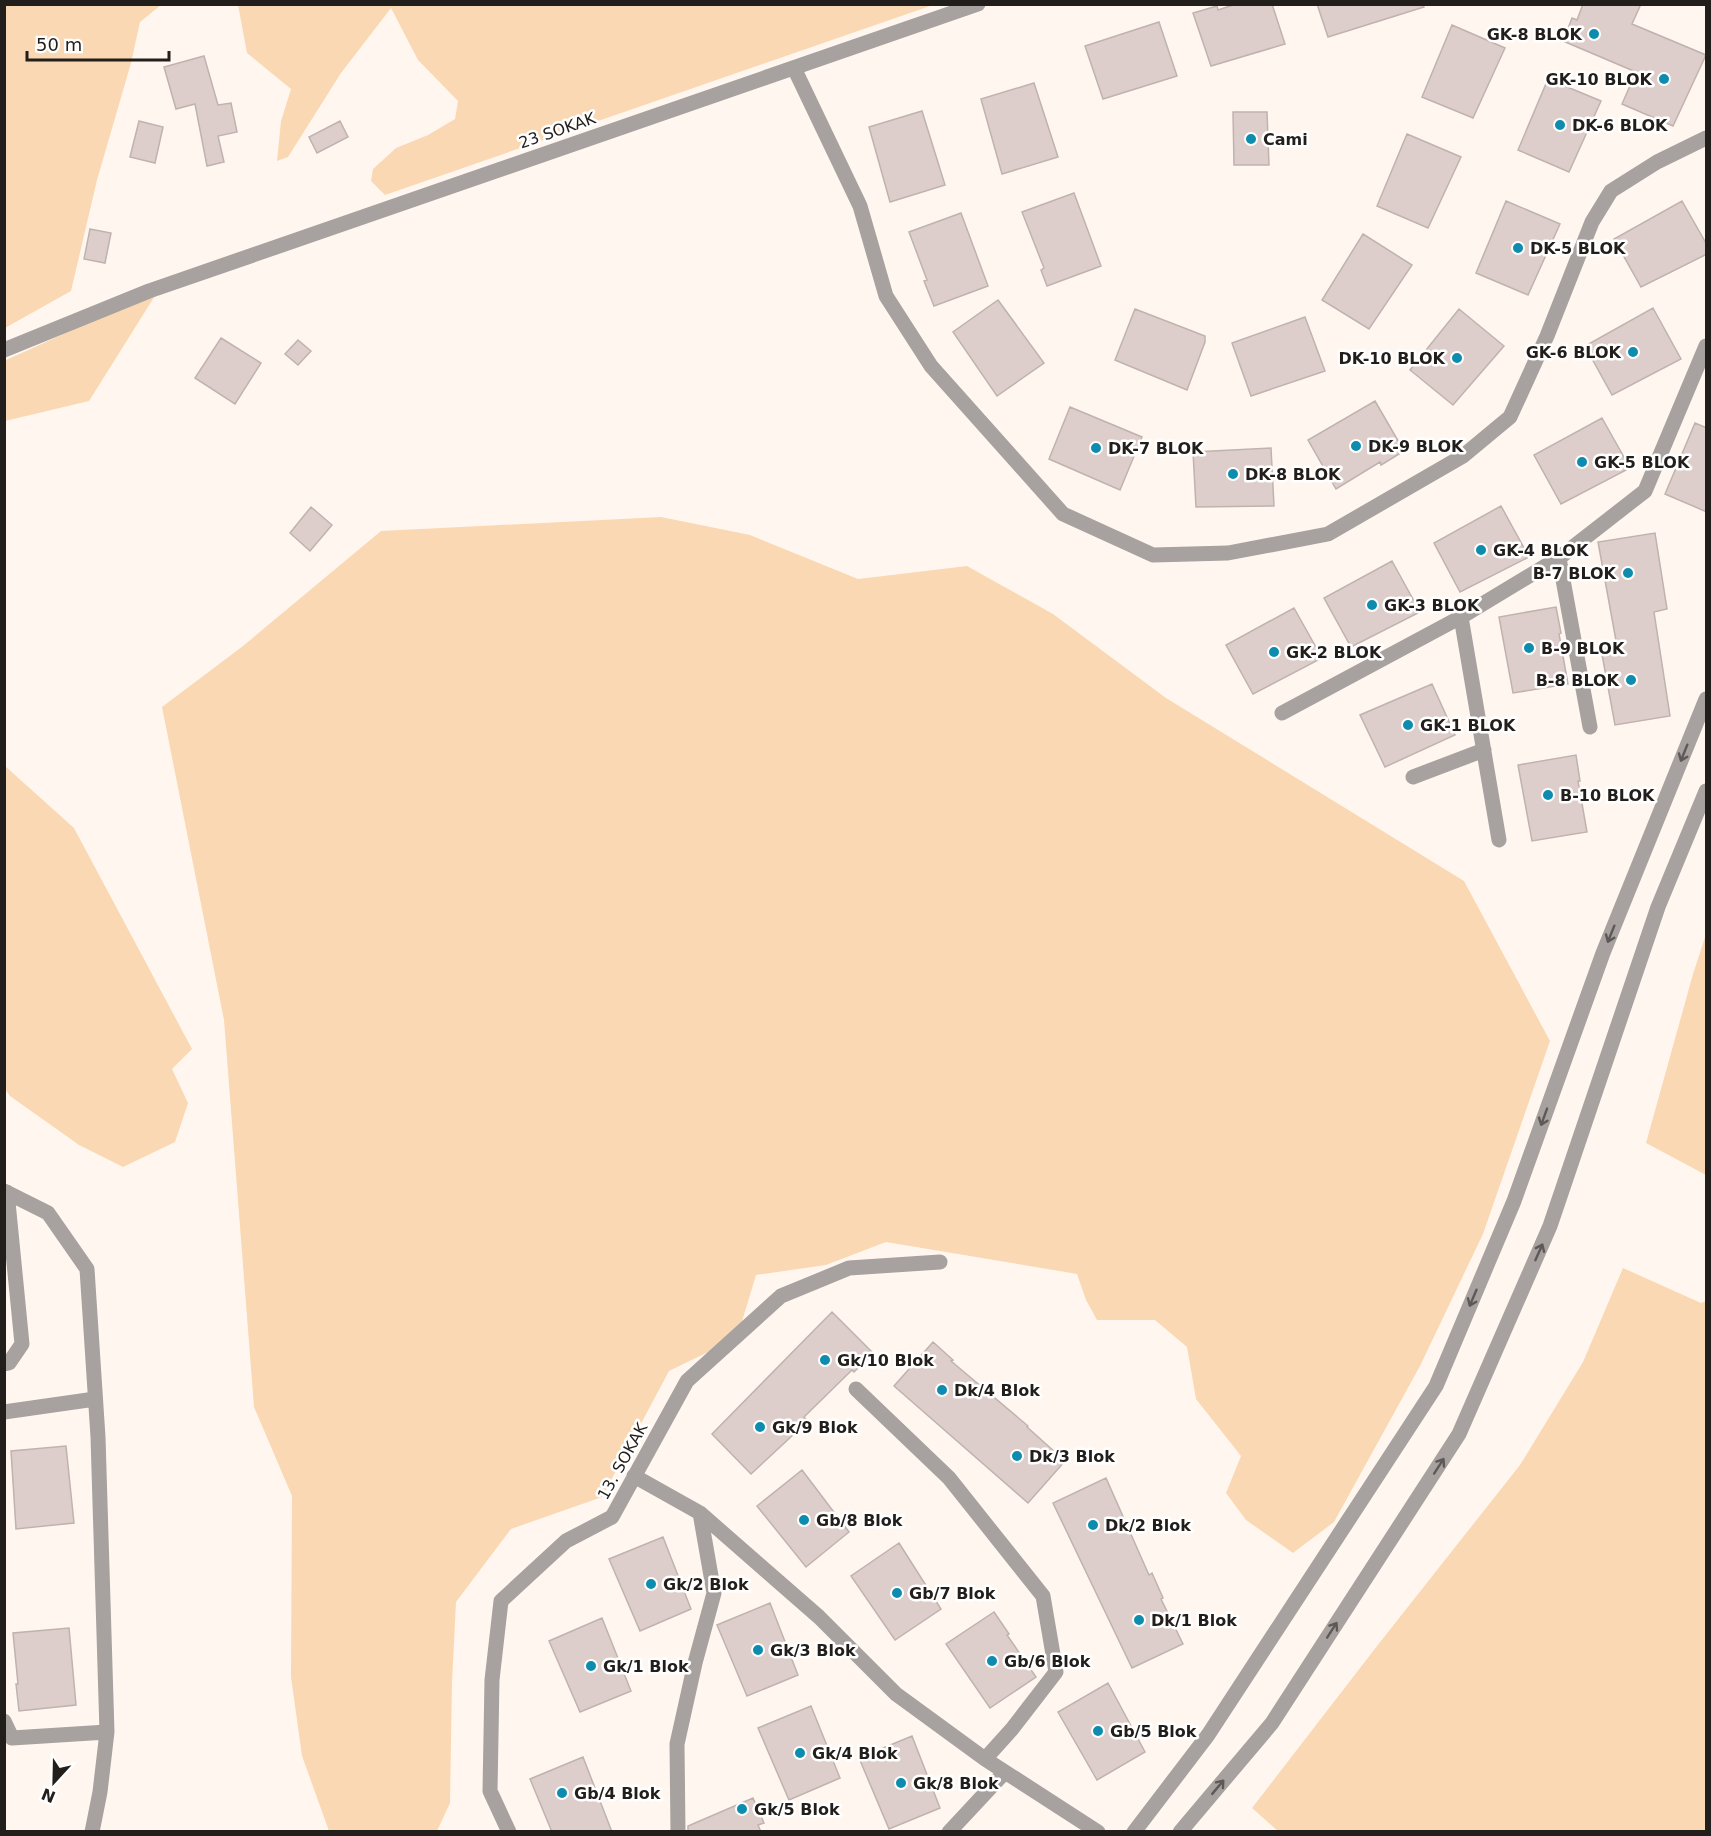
<svg xmlns="http://www.w3.org/2000/svg" width="1711" height="1836" viewBox="0 0 1711 1836" font-family="'DejaVu Sans',sans-serif">
	<style>
		.green { fill: #fad8b3 }
		.building { fill: #ddcecb; stroke: #c0b2af; stroke-width: 1.5 }
		.lines { fill: none; stroke-linecap: round; stroke-linejoin: round }
		.minor { stroke: #a7a19f; stroke-width: 15 }
		.oneway { stroke: #5e5956 }
		.poi-dot { fill: #0d8cad; stroke: #fff; stroke-width: 2 }
		.labels { text-anchor: middle; stroke-width: 5; stroke-linejoin: round; paint-order: stroke }
		.poi-label { font-size: 16px; font-weight: bold; fill: #221e1b; stroke: #fff; text-anchor: start }
		.street-label { font-size: 16px; fill: #221e1b; stroke: #fff }
	</style>
	<rect width="100%" height="100%" fill="#fff7ef"/>
	<path class="green" d="M5 4 161 5 140 22 131 63 97 180 71 291 5 328Z
		M238 5V4L933 5 385 195 371 181 373 169 396 148 428 135 455 119 458 101 418 60 391 8 341 73 288 157 277 161 281 121 291 89 247 53Z
		M158 291 89 401 5 421 4 361Z
		M661 517 750 535 858 579 967 566 1053 614 1166 698 1464 881 1550 1041 1483 1234 1420 1366 1334 1522 1293 1553 1246 1520 1226 1493 1241 1456 1196 1399 1187 1347 1155 1320H1097L1086 1300 1077 1274 886 1242 826 1265 756 1275 737 1338 669 1371 602 1497 511 1529 456 1602 452 1683 450 1803 437 1831H329L302 1756 291 1677 292 1496 254 1407 224 1020 162 707 243 646 381 531Z
		M5 766 74 828 192 1049 172 1069 188 1103 175 1142 123 1167 79 1145 10 1096 5 1089Z
		M1706 934V1175L1646 1143 1693 974Z
		M1623 1268 1701 1303 1706 1301V1831H1278L1252 1808 1377 1646 1520 1465 1583 1362Z"/>
	<path class="building" d="M1236 4H1272L1285 44 1211 66 1193 13 1217 6 1218 10Z
		M1317 4H1423L1424 7 1328 37Z
		M1583 4H1641L1632 24 1706 55 1673 126 1622 104 1636 72 1563 41 1572 18 1577 20Z
		M1159 22 1177 76 1103 99 1085 46Z
		M1452 25 1505 48 1473 118 1422 97Z
		M204 56 218 105 231 103 237 132 218 136 224 162 207 166 195 104 176 109 164 67Z
		M1548 79 1601 101 1569 172 1518 150Z
		M1034 83 1058 157 1002 174 981 99Z
		M922 111 945 185 890 202 869 127Z
		M1233 112H1267L1269 165H1234Z
		M139 121 163 127 155 163 130 157Z
		M340 121 348 137 317 153 309 137Z
		M1407 134 1461 157 1428 228 1377 206Z
		M1074 193 1101 266 1047 286 1041 270 1044 268 1022 212Z
		M1506 201 1560 224 1528 295 1476 273Z
		M1682 201 1707 245V254L1641 287 1614 239Z
		M961 213 988 286 934 306 924 281 927 280 909 232Z
		M90 229 111 233 105 263 84 259Z
		M1363 234 1412 265 1369 329 1322 300Z
		M998 300 1044 363 997 396 953 332Z
		M1653 308 1681 359 1612 395 1585 346Z
		M1135 309 1205 336V342L1187 390 1115 360Z
		M1459 309 1504 346 1453 405 1410 370Z
		M1305 317 1325 371 1251 396 1232 343Z
		M221 338 261 363 235 404 195 378Z
		M298 340 311 351 298 365 285 354Z
		M1375 401 1404 451 1381 465 1380 462 1336 489 1308 440Z
		M1070 407 1142 437 1120 490 1049 459Z
		M1602 418 1630 468 1561 504 1534 455Z
		M1695 423 1707 428V512L1665 494Z
		M1271 448 1274 506 1196 507 1193 452Z
		M1501 506 1529 557 1460 592 1434 543Z
		M311 507 332 525 310 551 290 533Z
		M1655 533 1667 609 1654 612 1670 716 1615 725 1601 649 1617 646 1598 542Z
		M1392 561 1420 612 1351 647 1324 598Z
		M1556 607 1561 633 1559 634 1568 684 1513 693 1499 617Z
		M1294 608 1322 658 1253 694 1226 645Z
		M1432 684 1455 735 1385 767 1360 715Z
		M1576 755 1580 781H1578L1587 832 1532 841 1518 765Z
		M832 1312 873 1353 854 1372 852 1370 804 1417 808 1421 751 1474 712 1434Z
		M933 1342 953 1360 951 1361 1028 1426 1027 1427 1065 1461 1028 1503 894 1386Z
		M66 1446 74 1523 16 1529 11 1451Z
		M802 1470 849 1532 806 1567 757 1506Z
		M1106 1478 1149 1575 1152 1573 1163 1598 1161 1599 1183 1644 1132 1668 1053 1503Z
		M663 1537 691 1609 640 1631 609 1559Z
		M899 1543 941 1609 895 1640 851 1576Z
		M770 1603 798 1675 747 1696 717 1625Z
		M994 1612 1009 1634 1007 1635 1036 1677 990 1708 946 1644Z
		M602 1618 631 1691 580 1712 549 1641Z
		M69 1628 76 1705 19 1711 16 1684H18L13 1633Z
		M1108 1683 1145 1752 1097 1780 1058 1712Z
		M811 1706 840 1778 789 1800 758 1728Z
		M912 1736 940 1808 889 1829 859 1758Z
		M583 1757 612 1832H552L530 1779Z
		M753 1798 764 1823 758 1825 761 1832H688V1826Z"/>
	<g class="lines">
		<path class="minor" d="M794 68 860 206 886 296 931 366 1063 514 1153 555 1228 553 1328 534 1463 456 1510 417 1547 336 1592 222 1611 191 1657 162 1706 138
			M4 350 149 291 978 4
			M1559 558 1590 727
			M1461 617 1499 840
			M1282 713 1461 617 1559 558 1645 491 1706 346
			M1413 777 1484 750
			M4 1191 48 1213 87 1269 98 1437 107 1732 100 1792 92 1832
			M4 1364 9 1363 22 1344 7 1192
			M856 1389 949 1478 1043 1596 1056 1672 1012 1729 985 1759
			M4 1412 95 1399
			M634 1476 700 1513
			M4 1721 12 1738 107 1732
			M509 1832 490 1791 492 1680 501 1601 566 1541 612 1517 687 1381 781 1296 849 1268 940 1262
			M678 1832 677 1744 695 1663 714 1593 700 1513 819 1617 896 1694 985 1759 1098 1832
			M949 1832 1005 1772
			M1134 1832 1208 1735 1436 1386 1514 1201 1603 953 1706 699
			M1180 1832 1272 1723 1459 1434 1550 1226 1658 907 1706 791"/>
	</g>
	<defs><path id="oneway-shaft" d="M-6 0H5M1.5-3L5.5 0L1.5 3" fill="none" stroke-width="1.6" stroke-linecap="round" stroke-linejoin="round" transform="scale(1.5)"/></defs>
	<g class="oneway">
		<use href="#oneway-shaft" transform="translate(1684 753) rotate(112)"/>
		<use href="#oneway-shaft" transform="translate(1611 934) rotate(112)"/>
		<use href="#oneway-shaft" transform="translate(1544 1117) rotate(110)"/>
		<use href="#oneway-shaft" transform="translate(1539 1252) rotate(-66)"/>
		<use href="#oneway-shaft" transform="translate(1473 1298) rotate(113)"/>
		<use href="#oneway-shaft" transform="translate(1439 1466) rotate(-57)"/>
		<use href="#oneway-shaft" transform="translate(1332 1630) rotate(-57)"/>
		<use href="#oneway-shaft" transform="translate(1218 1787) rotate(-50)"/>
	</g>
	<g class="poi-dot">
		<circle cx="1594" cy="34" r="6"/>
		<circle cx="1664" cy="79" r="6"/>
		<circle cx="1560" cy="125" r="6"/>
		<circle cx="1251" cy="139" r="6"/>
		<circle cx="1518" cy="248" r="6"/>
		<circle cx="1633" cy="352" r="6"/>
		<circle cx="1457" cy="358" r="6"/>
		<circle cx="1356" cy="446" r="6"/>
		<circle cx="1096" cy="448" r="6"/>
		<circle cx="1582" cy="462" r="6"/>
		<circle cx="1233" cy="474" r="6"/>
		<circle cx="1481" cy="550" r="6"/>
		<circle cx="1628" cy="573" r="6"/>
		<circle cx="1372" cy="605" r="6"/>
		<circle cx="1529" cy="648" r="6"/>
		<circle cx="1274" cy="652" r="6"/>
		<circle cx="1631" cy="680" r="6"/>
		<circle cx="1408" cy="725" r="6"/>
		<circle cx="1548" cy="795" r="6"/>
		<circle cx="825" cy="1360" r="6"/>
		<circle cx="942" cy="1390" r="6"/>
		<circle cx="760" cy="1427" r="6"/>
		<circle cx="1017" cy="1456" r="6"/>
		<circle cx="804" cy="1520" r="6"/>
		<circle cx="1093" cy="1525" r="6"/>
		<circle cx="651" cy="1584" r="6"/>
		<circle cx="897" cy="1593" r="6"/>
		<circle cx="1139" cy="1620" r="6"/>
		<circle cx="758" cy="1650" r="6"/>
		<circle cx="992" cy="1661" r="6"/>
		<circle cx="591" cy="1666" r="6"/>
		<circle cx="1098" cy="1731" r="6"/>
		<circle cx="800" cy="1753" r="6"/>
		<circle cx="901" cy="1783" r="6"/>
		<circle cx="562" cy="1793" r="6"/>
		<circle cx="742" cy="1809" r="6"/>
	</g>
	<g class="labels">
		<g class="poi-label">
			<text x="1582" y="40" text-anchor="end">GK-8 BLOK</text>
			<text x="1652" y="85" text-anchor="end">GK-10 BLOK</text>
			<text x="1572" y="131">DK-6 BLOK</text>
			<text x="1263" y="145">Cami</text>
			<text x="1530" y="254">DK-5 BLOK</text>
			<text x="1621" y="358" text-anchor="end">GK-6 BLOK</text>
			<text x="1445" y="364" text-anchor="end">DK-10 BLOK</text>
			<text x="1368" y="452">DK-9 BLOK</text>
			<text x="1108" y="454">DK-7 BLOK</text>
			<text x="1594" y="468">GK-5 BLOK</text>
			<text x="1245" y="480">DK-8 BLOK</text>
			<text x="1493" y="556">GK-4 BLOK</text>
			<text x="1616" y="579" text-anchor="end">B-7 BLOK</text>
			<text x="1384" y="611">GK-3 BLOK</text>
			<text x="1541" y="654">B-9 BLOK</text>
			<text x="1286" y="658">GK-2 BLOK</text>
			<text x="1619" y="686" text-anchor="end">B-8 BLOK</text>
			<text x="1420" y="731">GK-1 BLOK</text>
			<text x="1560" y="801">B-10 BLOK</text>
			<text x="837" y="1366">Gk/10 Blok</text>
			<text x="954" y="1396">Dk/4 Blok</text>
			<text x="772" y="1433">Gk/9 Blok</text>
			<text x="1029" y="1462">Dk/3 Blok</text>
			<text x="816" y="1526">Gb/8 Blok</text>
			<text x="1105" y="1531">Dk/2 Blok</text>
			<text x="663" y="1590">Gk/2 Blok</text>
			<text x="909" y="1599">Gb/7 Blok</text>
			<text x="1151" y="1626">Dk/1 Blok</text>
			<text x="770" y="1656">Gk/3 Blok</text>
			<text x="1004" y="1667">Gb/6 Blok</text>
			<text x="603" y="1672">Gk/1 Blok</text>
			<text x="1110" y="1737">Gb/5 Blok</text>
			<text x="812" y="1759">Gk/4 Blok</text>
			<text x="913" y="1789">Gk/8 Blok</text>
			<text x="574" y="1799">Gb/4 Blok</text>
			<text x="754" y="1815">Gk/5 Blok</text>
		</g>
		<g class="street-label">
			<text transform="translate(557 130) rotate(-19)" y="6">23 SOKAK</text>
			<text transform="translate(622 1461) rotate(-61)" y="6">13. SOKAK</text>
		</g>
	</g>
	<rect width="1711" height="1836" fill="none" stroke="#221e1b" stroke-width="12"/>
	<g transform="translate(54 1782) rotate(202)" stroke="#ffffff" stroke-width="4.5" paint-order="stroke">
	<path d="M0-4.5L10 22L0 15L-10 22Z" fill="#221e1b"/>
	<text y="-9" font-size="16" font-weight="bold" text-anchor="middle" fill="#221e1b">N</text>
	</g>
	<path d="M27 51v9h142v-9" fill="none" stroke="#221e1b" stroke-width="3"/>
	<text x="36" y="51" font-size="18" fill="#221e1b" stroke="#ffffff" stroke-width="4.5" paint-order="stroke">50 m</text>
</svg>
